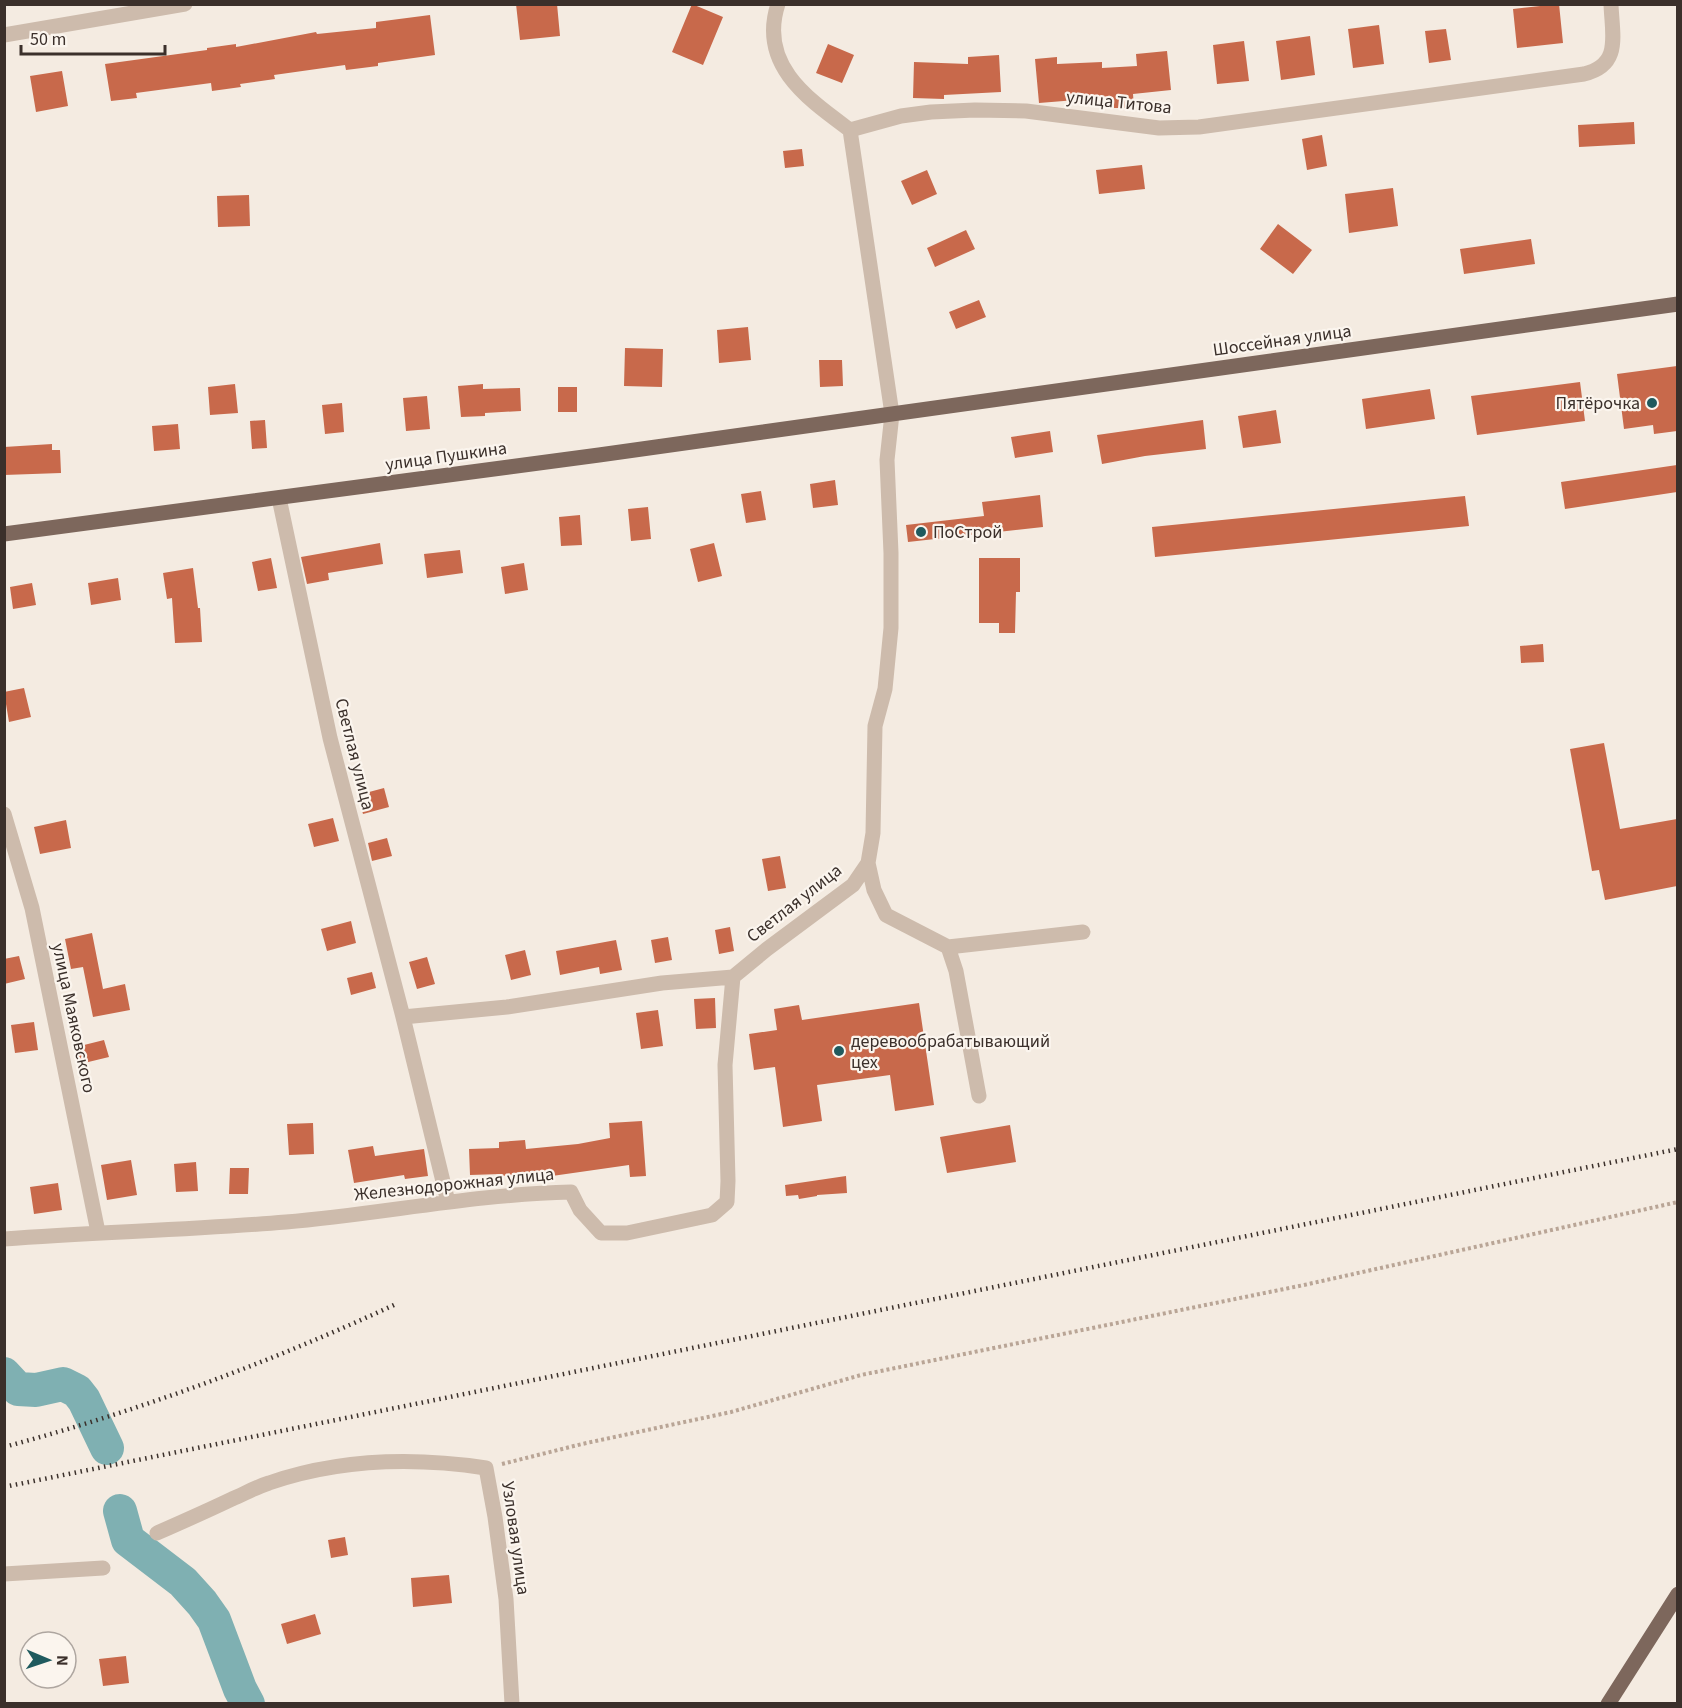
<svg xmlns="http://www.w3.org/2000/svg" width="1682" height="1708" viewBox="0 0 1682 1708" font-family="'Source Sans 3',sans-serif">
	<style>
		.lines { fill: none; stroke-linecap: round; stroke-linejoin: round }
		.river { stroke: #7fb0b2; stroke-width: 34 }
		.building { fill: #c8694b }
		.path { stroke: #b9a596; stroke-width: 4; stroke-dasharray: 3 3; stroke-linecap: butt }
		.minor { stroke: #cdbbac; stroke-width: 15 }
		.major { stroke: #7d675c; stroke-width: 15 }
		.rail { stroke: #3b302b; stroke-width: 4.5; stroke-dasharray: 1.5 4.5; stroke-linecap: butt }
		.poi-dot { fill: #1f5a5e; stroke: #fbf5ee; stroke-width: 2 }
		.labels { text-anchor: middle; stroke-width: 4.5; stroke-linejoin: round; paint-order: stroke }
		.street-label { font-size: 18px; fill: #3b302b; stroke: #fbf5ee }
		.poi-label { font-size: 18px; fill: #3b302b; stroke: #fbf5ee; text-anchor: start }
	</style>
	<rect width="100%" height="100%" fill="#f4ebe1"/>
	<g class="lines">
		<path class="river" d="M4 1374 18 1389 36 1390 63 1384 77 1391 84 1400 107 1448
			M120 1511 128 1540 183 1582 202 1603 214 1620 240 1689 248 1704"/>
	</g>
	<path class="building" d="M516 4H557L560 36 520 40Z
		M692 4 723 17 703 65 672 52Z
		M1559 4 1563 43 1517 48 1513 9Z
		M430 15 435 55 378 63V66L346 70 345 65 274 75 275 79 240 84 241 87 212 91 211 83 136 93 137 98 111 101 105 64 207 50V48L236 44V47L316 32 317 34 376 28V22Z
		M1379 25 1384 64 1353 68 1348 29Z
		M1446 29 1451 60 1429 63 1425 31Z
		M1310 36 1315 75 1281 80 1276 41Z
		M1244 41 1249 81 1217 84 1213 45Z
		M828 44 854 55 842 83 816 73Z
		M1167 51 1171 90 1133 94 1134 108H1114L1113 97 1039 103 1035 59 1057 57V64L1102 62V68L1137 66 1136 54Z
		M999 55 1001 92 944 95V99L913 98 914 62 968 64V57Z
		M62 71 68 106 36 112 30 76Z
		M1634 122 1635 144 1579 147 1578 125Z
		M1322 135 1327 166 1307 170 1302 139Z
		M802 149 804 166 785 168 783 151Z
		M1142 165 1145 189 1099 194 1096 170Z
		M927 170 937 194 912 205 901 181Z
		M1393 188 1398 226 1349 233 1345 194Z
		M249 195 250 226 218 227 217 196Z
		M1278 224 1312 250 1293 274 1260 249Z
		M966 230 975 249 935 267 927 248Z
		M1531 239 1535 264 1464 274 1460 249Z
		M979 300 986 317 956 329 949 312Z
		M748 327 751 360 719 363 717 330Z
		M625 348 663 349 662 387 624 386Z
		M819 360H842L843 386 820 387Z
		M1677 366V431L1654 434 1653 425 1624 429 1617 374Z
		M1580 382 1585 421 1477 435 1471 396Z
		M235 384 238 413 210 415 208 387Z
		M483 384V389L520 388 521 411 485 413V416L461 417 458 386Z
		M558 387H577V412H558Z
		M1430 389 1435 419 1366 429 1362 399Z
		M427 396 430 429 406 431 403 398Z
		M342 403 344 432 325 434 322 405Z
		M1276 410 1281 443 1243 448 1238 416Z
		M265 420 267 448 252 449 250 421Z
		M1203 420 1206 449 1145 456 1102 464 1097 435Z
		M178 424 180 449 154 451 152 426Z
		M1050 431 1053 452 1015 458 1011 437Z
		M52 444V450H60L61 473 4 475V447Z
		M1677 465V492L1565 509 1561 482Z
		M835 480 838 505 813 508 810 484Z
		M761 491 766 520 746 523 741 494Z
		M1040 495 1043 527 908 542 906 525 984 516 982 502Z
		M1465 496 1469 526 1155 557 1152 527Z
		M648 507 651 539 631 541 628 509Z
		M580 515 582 545 561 546 559 517Z
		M380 543 383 564 328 573 329 580 307 584 301 557Z
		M714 543 722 576 698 582 690 549Z
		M460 550 463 573 427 578 424 554Z
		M271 558 277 588 258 591 252 562Z
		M979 558H1020V592H1016L1015 633H999V623H979Z
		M524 563 528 590 505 594 501 567Z
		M193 568 198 608H200L202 642 175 643 172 598 167 599 163 573Z
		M118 578 121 600 91 605 88 583Z
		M32 583 36 605 13 609 10 587Z
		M1543 644 1544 662 1521 663 1520 646Z
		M24 688 31 717 9 722 4 692Z
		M1604 743 1620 829 1677 819V886L1605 900 1599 870 1592 871 1570 749Z
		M384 788 389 807 363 814 358 795Z
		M333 818 339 841 314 847 308 824Z
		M66 820 71 848 40 854 34 827Z
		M387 838 392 856 372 861 368 843Z
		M780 856 786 888 768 891 762 859Z
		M351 921 356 943 327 951 321 929Z
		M730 927 734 951 719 954 715 930Z
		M92 933 103 989 125 984 130 1010 93 1017 83 967 71 969 65 939Z
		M668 937 672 960 655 963 651 940Z
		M616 940 622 970 600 974 599 967 560 975 556 951Z
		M525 950 531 975 511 980 505 955Z
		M19 956 25 979 4 984V959Z
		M427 957 435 984 417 989 409 962Z
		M372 972 376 988 351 995 347 978Z
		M715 998 716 1028 696 1029 694 999Z
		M919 1003 934 1105 895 1111 890 1075 817 1085 822 1121 783 1127 775 1067 754 1070 749 1034 777 1030 774 1009 799 1005 802 1020Z
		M658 1010 663 1046 641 1049 636 1013Z
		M34 1022 38 1050 15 1053 11 1025Z
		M104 1040 109 1057 80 1064 76 1047Z
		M642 1121 646 1176 630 1177 629 1165 545 1177V1173L501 1176V1174L470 1175 469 1149 499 1148V1142L525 1140 526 1149 578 1144 610 1138 609 1123Z
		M313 1123 314 1154 289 1155 287 1124Z
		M1010 1125 1016 1162 947 1173 940 1137Z
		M373 1146 375 1156 424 1149 428 1176 405 1179 404 1175 354 1183 348 1150Z
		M131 1160 137 1195 107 1200 101 1165Z
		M196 1162 198 1191 176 1192 174 1164Z
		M230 1168H249L248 1194H229Z
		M846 1176 847 1193 817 1195V1196L799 1199 798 1195 786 1196 785 1185Z
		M58 1183 62 1210 34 1214 30 1187Z
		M345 1537 348 1555 331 1558 328 1540Z
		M449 1575 452 1603 413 1607 411 1578Z
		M315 1614 321 1634 287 1644 281 1624Z
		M126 1656 129 1683 103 1686 99 1659Z"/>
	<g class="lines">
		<path class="path" d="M502 1464 582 1444 731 1412 861 1375 1304 1285 1678 1202"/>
		<path class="minor" d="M778 4C758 65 808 99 850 130
			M4 35 185 4
			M279 498 330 738 403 1017 448 1202
			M4 814 32 908 98 1232
			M868 863 874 890 886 915 948 947 956 971 979 1096
			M948 947 1083 932
			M403 1017 507 1007 662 983 733 977 767 949 853 885 868 863 873 833 875 726 885 689 891 628V553L887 460 892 414 850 130 901 116 931 112 975 110 1026 111 1159 128 1199 127 1584 74C1622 65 1612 35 1611 4
			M4 1239C98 1232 192 1230 286 1222 381 1214 475 1194 571 1192L580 1210 601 1233H627L712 1215 727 1202 728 1181 725 1065 733 977
			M157 1533C182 1522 207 1511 232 1499 244 1494 256 1487 269 1483 339 1459 413 1457 486 1468L495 1517 506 1599 512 1704
			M4 1574 103 1568"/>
		<path class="major" d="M4 534 599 455 1678 304
			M1608 1704 1678 1594"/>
		<path class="rail" d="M4 1447C139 1411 268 1363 394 1305
			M4 1487 1678 1149"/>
	</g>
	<g class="poi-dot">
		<circle cx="1652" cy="403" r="6"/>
		<circle cx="921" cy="532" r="6"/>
		<circle cx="839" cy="1051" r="6"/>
	</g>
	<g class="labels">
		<g class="street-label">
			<text transform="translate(1119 102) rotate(6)" y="6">улица Титова</text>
			<text transform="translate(1282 340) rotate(-8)" y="6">Шоссейная улица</text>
			<text transform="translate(446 456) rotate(-8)" y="6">улица Пушкина</text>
			<text transform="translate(355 754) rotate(76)" y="6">Светлая улица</text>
			<text transform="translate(794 903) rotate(-38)" y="6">Светлая улица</text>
			<text transform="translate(74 1018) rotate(78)" y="6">улица Маяковского</text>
			<text transform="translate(454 1184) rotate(-6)" y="6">Железнодорожная улица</text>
			<text transform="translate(516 1538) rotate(82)" y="6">Узловая улица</text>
		</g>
		<g class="poi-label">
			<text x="1640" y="409" text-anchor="end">Пятёрочка</text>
			<text x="933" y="538">ПоСтрой</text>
			<text x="851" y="1047">деревообрабатывающий<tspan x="851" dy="21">цех</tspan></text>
		</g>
	</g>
	<rect width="1682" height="1708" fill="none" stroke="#3b302b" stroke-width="12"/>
	<g transform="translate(48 1660) rotate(92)"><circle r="28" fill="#fbf5ee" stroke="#aea6a0" stroke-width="1.5"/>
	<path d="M0-4.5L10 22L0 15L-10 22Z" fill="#1f5a5e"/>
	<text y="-9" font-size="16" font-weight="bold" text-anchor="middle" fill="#3b302b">N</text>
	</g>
	<path d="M21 45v9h144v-9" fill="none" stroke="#3b302b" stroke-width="3"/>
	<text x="30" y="45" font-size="18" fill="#3b302b" stroke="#fbf5ee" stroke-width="4.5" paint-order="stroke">50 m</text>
</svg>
